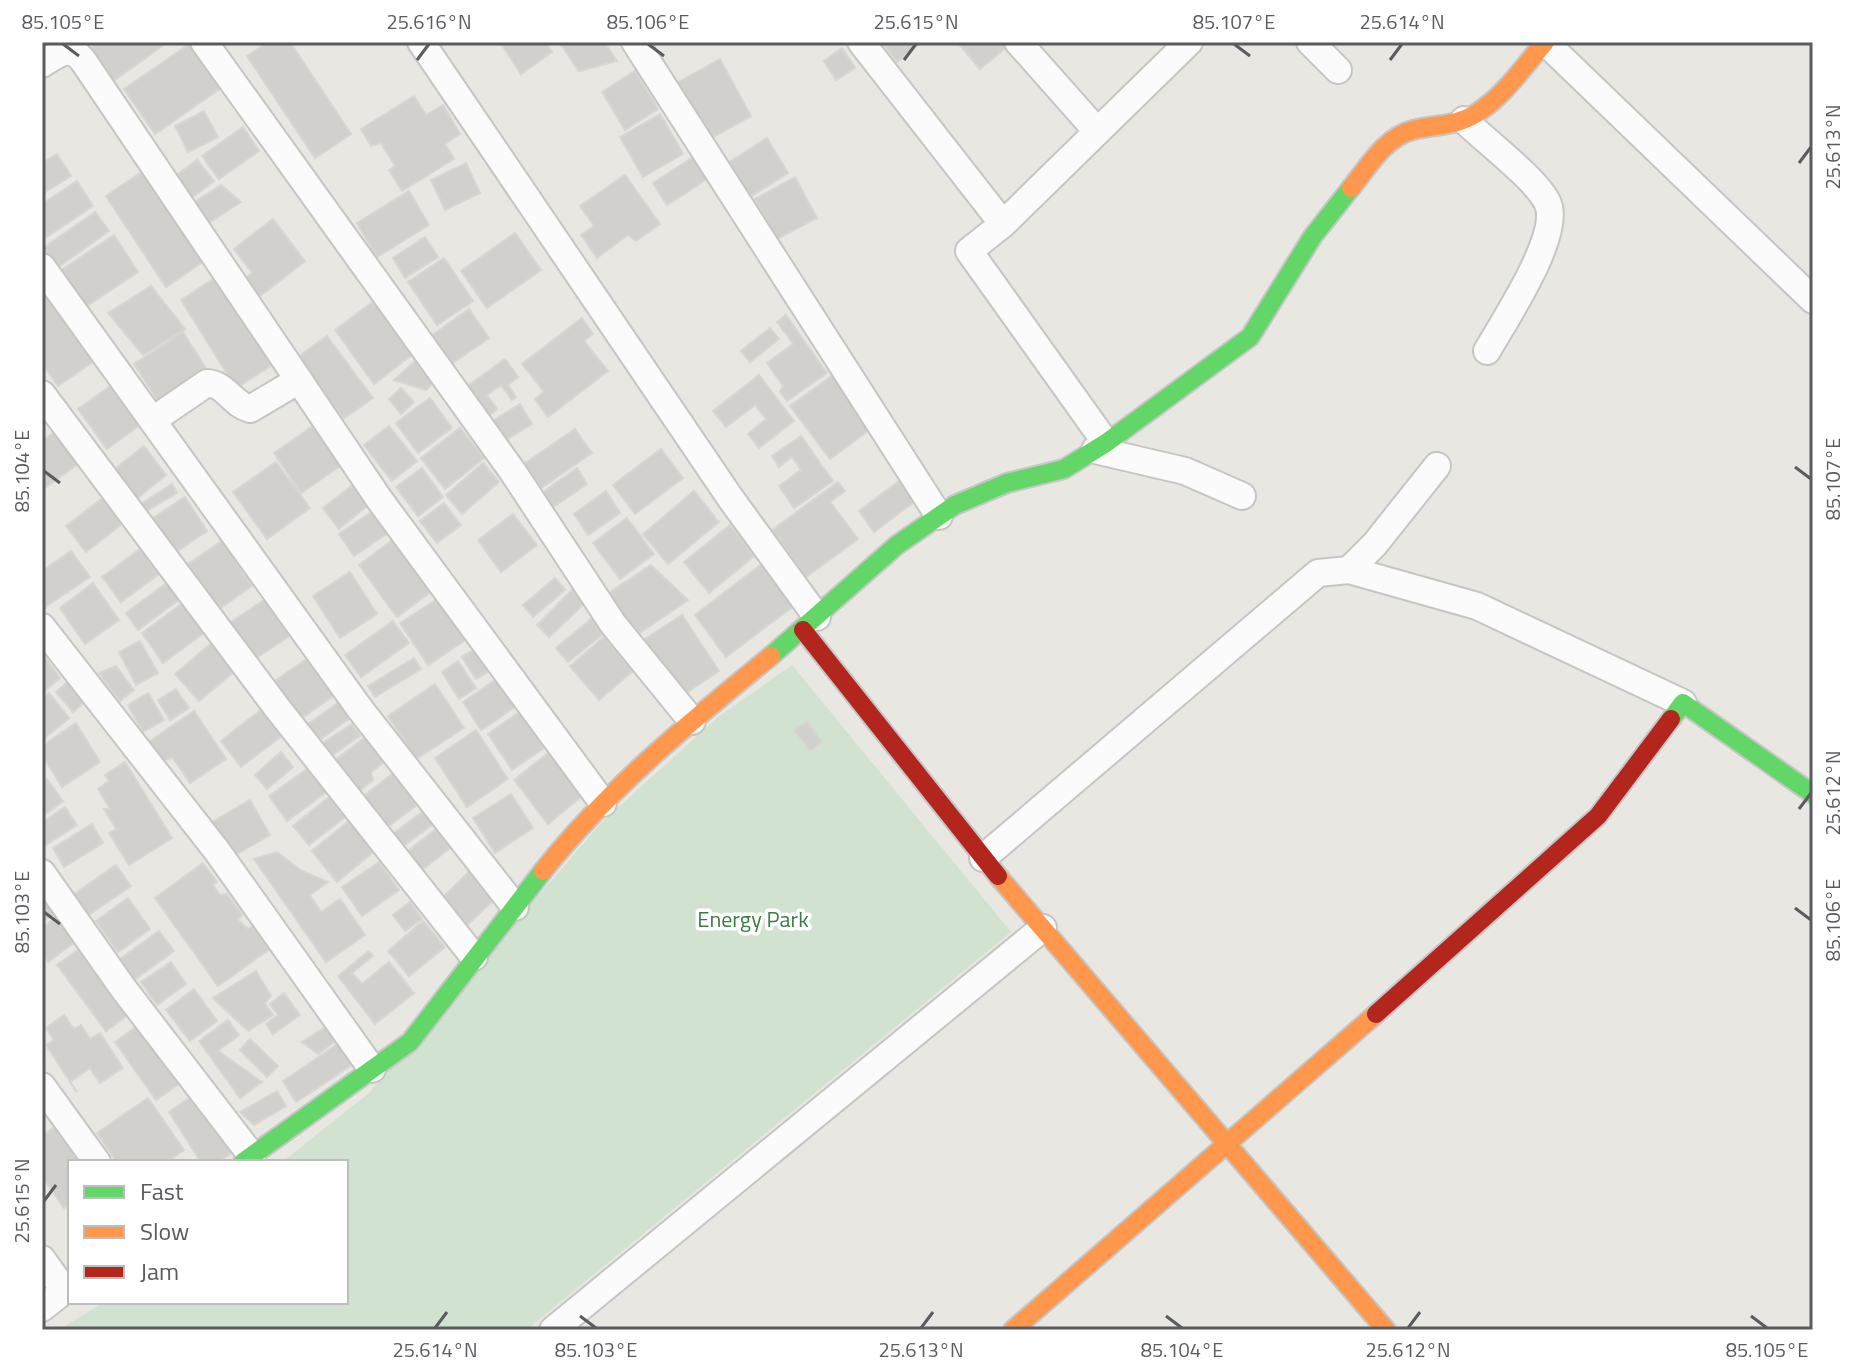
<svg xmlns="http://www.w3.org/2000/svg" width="1855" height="1372" viewBox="0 0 1855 1372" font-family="'Titillium Web',sans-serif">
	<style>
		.green { fill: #d1e3d0 }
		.building { fill: #d1d0cd; stroke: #d7d6d2; stroke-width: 2 }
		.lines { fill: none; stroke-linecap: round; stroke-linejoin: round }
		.street-casing { stroke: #c5c5c4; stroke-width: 30 }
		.fast-casing { stroke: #c5c6c5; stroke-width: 22 }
		.slow-casing { stroke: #c5c6c5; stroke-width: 22 }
		.jam-casing { stroke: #c5c6c5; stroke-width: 22 }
		.street { stroke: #fcfbfb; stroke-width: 26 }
		.fast { stroke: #63d668; stroke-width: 18 }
		.slow { stroke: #ff974d; stroke-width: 18 }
		.jam { stroke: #b3261e; stroke-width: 18 }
		.ticks { fill: none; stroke: #595b5f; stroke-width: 3 }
		.labels { text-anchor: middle; stroke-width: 7; stroke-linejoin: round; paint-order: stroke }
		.park-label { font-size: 22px; fill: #3b7c45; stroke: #fff }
		.neatline { fill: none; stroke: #595b5f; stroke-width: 3 }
		.ticks-label { font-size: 20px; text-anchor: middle; fill: #595b5f }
	</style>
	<rect width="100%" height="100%" fill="#e8e7e2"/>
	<path class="green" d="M792 665 1011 932 526 1330H68L65 1326 104 1302H346V1162H282L369 1093 601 823 718 717Z"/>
	<path class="building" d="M99 42H168L109 84 86 51Z
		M268 42H290L351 134 315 158 247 56Z
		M500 42H545L552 52 521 74Z
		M559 42H604L617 61 579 71Z
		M882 42H922L897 62Z
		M957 42H1009L1010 44 980 69Z
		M191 43 221 88 155 134 124 89Z
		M842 48 855 68 836 80 824 61Z
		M720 59 751 116 708 140 677 83Z
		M635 71 658 109 625 130 602 92Z
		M414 96 426 115 443 105 460 134 445 144 454 159 402 191 389 170 395 166 381 143 371 146 361 129Z
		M204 111 218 137 188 152 175 126Z
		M660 114 683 154 643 177 620 137Z
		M243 127 259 151 219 179 202 156Z
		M767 138 788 173 744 201 723 166Z
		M57 154 71 176 42 194V163Z
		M698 154 712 176 667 205 653 183Z
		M197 160 214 181 190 199 173 178Z
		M466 163 480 193 445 210 431 180Z
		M148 168 207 259 166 287 106 196Z
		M625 175 660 224 636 241 628 235 597 258 581 235 594 226 580 206Z
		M795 177 817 218 777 239 755 199Z
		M77 181 93 206 47 237 42 230V204Z
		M221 185 241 202 207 224 193 203Z
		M409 191 429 225 377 257 357 223Z
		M95 212 109 231 57 268 43 248Z
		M273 219 305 261 254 301 240 283 252 273 234 249Z
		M515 233 541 270 487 308 461 271Z
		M114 235 138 272 81 310 57 273Z
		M425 237 438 257 405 278 393 258Z
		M444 258 473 301 437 325 408 282Z
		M221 274 277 362 236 388 181 300Z
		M151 286 185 329 143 355 108 313Z
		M49 295 94 361 58 386 42 363V300Z
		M374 301 413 354 374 384 335 330Z
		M469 309 489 338 451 364 431 336Z
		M786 315 827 373 787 401 780 392 783 386 767 363 793 344 777 322Z
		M582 318 593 334 584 341 608 371 548 417 535 399 544 392 522 364Z
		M770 328 779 339 750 362 741 351Z
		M183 332 207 370 158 401 134 364Z
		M327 336 373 398 343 419 298 357Z
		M417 359 435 381 426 390 394 380Z
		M505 359 518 377 508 385 516 397 512 400 501 385 487 395 497 409 483 420 462 390Z
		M759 375 794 421 759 448 748 434 766 419 755 405 726 427 713 411Z
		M833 375 872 428 830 459 790 406Z
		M116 382 144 422 107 449 78 409Z
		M401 388 414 402 401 414 389 399Z
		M430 398 452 428 418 453 396 423Z
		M520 404 532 424 501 443 489 423Z
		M316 424 343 464 301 493 274 453Z
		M389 426 417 461 392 481 364 445Z
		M460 428 484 458 445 489 421 458Z
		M575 429 592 453 541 488 524 464Z
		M55 432 78 464 42 490V441Z
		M801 436 833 481 794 508 779 486 801 470 792 457 779 467 772 456Z
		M144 446 166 475 133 502 111 472Z
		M661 449 683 478 635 514 613 485Z
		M276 462 310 508 267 539 233 492Z
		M483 463 499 482 462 514 446 495Z
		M422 468 443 497 418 516 396 487Z
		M577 468 587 484 549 510 539 495Z
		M358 481 373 501 339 529 323 508Z
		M899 481 914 502 874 532 859 511Z
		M838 482 845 491 830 502 858 539 806 577 772 530Z
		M172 484 177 493 143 513 138 506Z
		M606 491 620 513 588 535 574 514Z
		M694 491 719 522 668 564 643 534Z
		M108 494 127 520 86 552 66 526Z
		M185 497 207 531 173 554 150 520Z
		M444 503 461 525 437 543 420 521Z
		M376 509 391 531 354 556 339 534Z
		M513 514 537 545 501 572 478 540Z
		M627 518 654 554 620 579 593 543Z
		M730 525 754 556 709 593 684 562Z
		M398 536 436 588 397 617 359 565Z
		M222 541 252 586 216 611 185 566Z
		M140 549 159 574 121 602 102 577Z
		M71 551 90 577 44 608 42 571Z
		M763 563 795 605 726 657 695 615Z
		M651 565 688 600 635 636 607 594Z
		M350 572 377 614 340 638 313 596Z
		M555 578 565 590 533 617 523 605Z
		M168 582 180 599 138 630 126 613Z
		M93 583 119 620 85 644 60 608Z
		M573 589 586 602 549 637 537 625Z
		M270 596 294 633 252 661 228 624Z
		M439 598 467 639 428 665 400 623Z
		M187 600 208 630 163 663 142 633Z
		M597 614 609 629 568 662 556 648Z
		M682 615 719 671 680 697 642 641Z
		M393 621 409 643 361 677 345 655Z
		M604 637 633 671 599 700 570 666Z
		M140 641 158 673 136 685 119 652Z
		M214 641 237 669 199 701 175 674Z
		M479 646 493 669 476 679 462 657Z
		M43 655 60 678 42 693V656Z
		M311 656 337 693 298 721 272 683Z
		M414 658 421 669 375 697 368 686Z
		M458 661 476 688 459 699 442 672Z
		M116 666 134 690 120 701 99 673Z
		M502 675 521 703 481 730 463 702Z
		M71 679 88 699 73 712 56 692Z
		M435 684 464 728 416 759 388 716Z
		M176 689 189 708 170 720 158 700Z
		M49 693 69 718 44 739 42 699Z
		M148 693 164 720 143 732 128 705Z
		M342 700 353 716 319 740 308 724Z
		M267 705 287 732 241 767 221 741Z
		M525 708 550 744 512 770 488 734Z
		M194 711 226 759 190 783 173 758 159 761 147 743Z
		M807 721 822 742 810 751 794 730Z
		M76 723 100 762 62 787 42 755V746Z
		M352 724 360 736 327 759 318 746Z
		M476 730 508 779 467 807 435 758Z
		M367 736 386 761 371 772 373 780 355 794 331 763Z
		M553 749 587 792 548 824 514 780Z
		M281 752 293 767 267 789 255 775Z
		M125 762 172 838 129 865 109 833 116 829 104 809H110L98 789 109 781 105 775Z
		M314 764 332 788 287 821 269 796Z
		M397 770 421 802 382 831 359 800Z
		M47 779 63 801 42 817V783Z
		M511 794 533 828 495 853 473 818Z
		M329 797 345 817 309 845 293 826Z
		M250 800 270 835 232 857 212 822Z
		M65 807 77 825 43 847 42 823Z
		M426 809 436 822 398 850 389 837Z
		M355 816 379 847 337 882 312 851Z
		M92 824 103 843 64 867 53 848Z
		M441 825 456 843 421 871 407 852Z
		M277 852 302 871 328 882 310 895 321 912 340 899 365 935 326 962 254 859Z
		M379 862 399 890 362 916 342 887Z
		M203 863 217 882 213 885 220 895 227 894 242 915 238 920 248 929 253 926 270 949 218 986 155 898Z
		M116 865 131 886 84 918 70 897Z
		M474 867 500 894 462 930 437 903Z
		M42 886 59 910 42 922Z
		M128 898 150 929 118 952 96 921Z
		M410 902 422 919 405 931 393 915Z
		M61 914 79 939 48 962 42 953V928Z
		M423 921 445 947 409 976 388 951Z
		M159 931 174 951 133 981 117 961Z
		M84 946 132 1012 106 1031 57 965Z
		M369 951 373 956 352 973 362 984 389 962 414 993 375 1024 338 976Z
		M171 962 186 984 157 1005 141 982Z
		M256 971 271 996 265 1003 273 1015 248 1031 213 998Z
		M194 989 217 1021 190 1041 166 1010Z
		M284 993 300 1015 273 1034 266 1024 278 1015 270 1004Z
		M64 1015 74 1029 81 1025 90 1039 100 1033 123 1068 100 1083 90 1068 70 1082 77 1092 46 1045 54 1040 46 1028Z
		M228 1020 239 1035 218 1051 262 1082 240 1098 199 1041Z
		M142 1023 183 1081 156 1100 115 1042Z
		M327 1026 342 1036 318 1054 302 1042Z
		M250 1039 278 1066 267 1077 240 1050Z
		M341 1042 355 1063 296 1102 283 1081Z
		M277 1091 286 1106 254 1125 240 1112Z
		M198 1092 236 1150 218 1162H201L169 1112Z
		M148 1098 184 1150 167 1162H117L97 1133Z
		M59 1124 85 1162H70V1204L64 1208 42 1176V1136Z"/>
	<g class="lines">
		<g class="street-casing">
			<path id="street" d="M204 42 513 472 613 624 692 721
				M421 42 731 499 817 617
				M635 42 939 516
				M861 42 1003 224 1189 42
				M1018 42 1097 131
				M1310 42 1338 70
				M1545 42 1813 300
				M42 64C58 54 70 43 84 62L379 499 603 803
				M1464 120C1483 139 1539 181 1548 204 1561 236 1504 321 1487 351
				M1003 224 969 251 1106 443
				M42 267 360 709 515 907
				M42 394 278 709 474 957
				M153 420 207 383C226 384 232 404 250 409L299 380
				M1095 450 1185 471 1242 496
				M1349 570 1375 544 1437 466
				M42 627 217 851 372 1069
				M983 858 1318 573 1349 570 1477 606 1683 703
				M42 873 123 988 252 1156
				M42 1086 97 1162
				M42 1259 64 1290
				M42 1308 70 1286
				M553 1330 1043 928"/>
		</g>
		<g class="fast-casing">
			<path id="fast" d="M771 656 897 545 955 505 1007 483 1064 469 1106 443 1250 337 1313 236 1351 188
				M1671 719 1683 703 1813 794
				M243 1162 410 1042 543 871"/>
		</g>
		<g class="slow-casing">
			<path id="slow" d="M1351 188C1368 167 1385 137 1413 130 1436 124 1455 127 1477 113 1504 96 1524 66 1545 42
				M543 871C608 789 690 722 771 656
				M998 876 1386 1330
				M1013 1330 1376 1014"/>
		</g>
		<g class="jam-casing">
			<path id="jam" d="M803 630 998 876
				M1376 1014 1598 816 1671 719"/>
		</g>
		<use href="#street" class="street"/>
		<use href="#fast" class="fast"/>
		<use href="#slow" class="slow"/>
		<use href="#jam" class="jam"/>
	</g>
	<path class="ticks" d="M63 44 79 56M648 44 664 56M1234 44 1250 56M417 60 429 44M904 60 916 44M1390 60 1402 44M1799 163 1811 147M1795 467 1811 479M44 471 60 483M1799 809 1811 793M1795 908 1811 920M44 912 60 924M44 1201 56 1185M580 1316 596 1328M1166 1316 1182 1328M1751 1316 1767 1328M435 1328 447 1312M921 1328 933 1312M1408 1328 1420 1312"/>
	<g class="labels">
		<g class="park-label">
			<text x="753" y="927">Energy Park</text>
		</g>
	</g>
	<rect width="1855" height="1372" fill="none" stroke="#ffffff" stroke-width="88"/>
	<rect x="68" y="1160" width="280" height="144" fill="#ffffff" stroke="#bdbdbf" stroke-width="2"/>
	<rect x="84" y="1186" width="40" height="12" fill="#63d668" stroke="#bdbdbf" stroke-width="2"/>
	<text x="140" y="1200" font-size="24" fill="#595b5f">Fast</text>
	<rect x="84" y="1226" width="40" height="12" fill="#ff974d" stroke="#bdbdbf" stroke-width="2"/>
	<text x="140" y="1240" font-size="24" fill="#595b5f">Slow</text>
	<rect x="84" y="1266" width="40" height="12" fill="#b3261e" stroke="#bdbdbf" stroke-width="2"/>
	<text x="140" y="1280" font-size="24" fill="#595b5f">Jam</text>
	<rect x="44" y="44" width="1767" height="1284" class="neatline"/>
	<g class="ticks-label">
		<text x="63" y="29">85.105°E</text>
		<text x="429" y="29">25.616°N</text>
		<text x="648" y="29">85.106°E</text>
		<text x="916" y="29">25.615°N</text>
		<text x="1234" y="29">85.107°E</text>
		<text x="1402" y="29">25.614°N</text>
		<text transform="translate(1833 147) rotate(-90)" y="7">25.613°N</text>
		<text transform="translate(22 471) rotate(-90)" y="7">85.104°E</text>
		<text transform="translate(1833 479) rotate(-90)" y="7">85.107°E</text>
		<text transform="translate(1833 793) rotate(-90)" y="7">25.612°N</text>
		<text transform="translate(22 912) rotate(-90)" y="7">85.103°E</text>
		<text transform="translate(1833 920) rotate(-90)" y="7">85.106°E</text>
		<text transform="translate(22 1201) rotate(-90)" y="7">25.615°N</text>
		<text x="435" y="1357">25.614°N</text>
		<text x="596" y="1357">85.103°E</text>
		<text x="921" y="1357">25.613°N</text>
		<text x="1182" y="1357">85.104°E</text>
		<text x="1408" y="1357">25.612°N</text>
		<text x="1767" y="1357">85.105°E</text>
	</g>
</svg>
